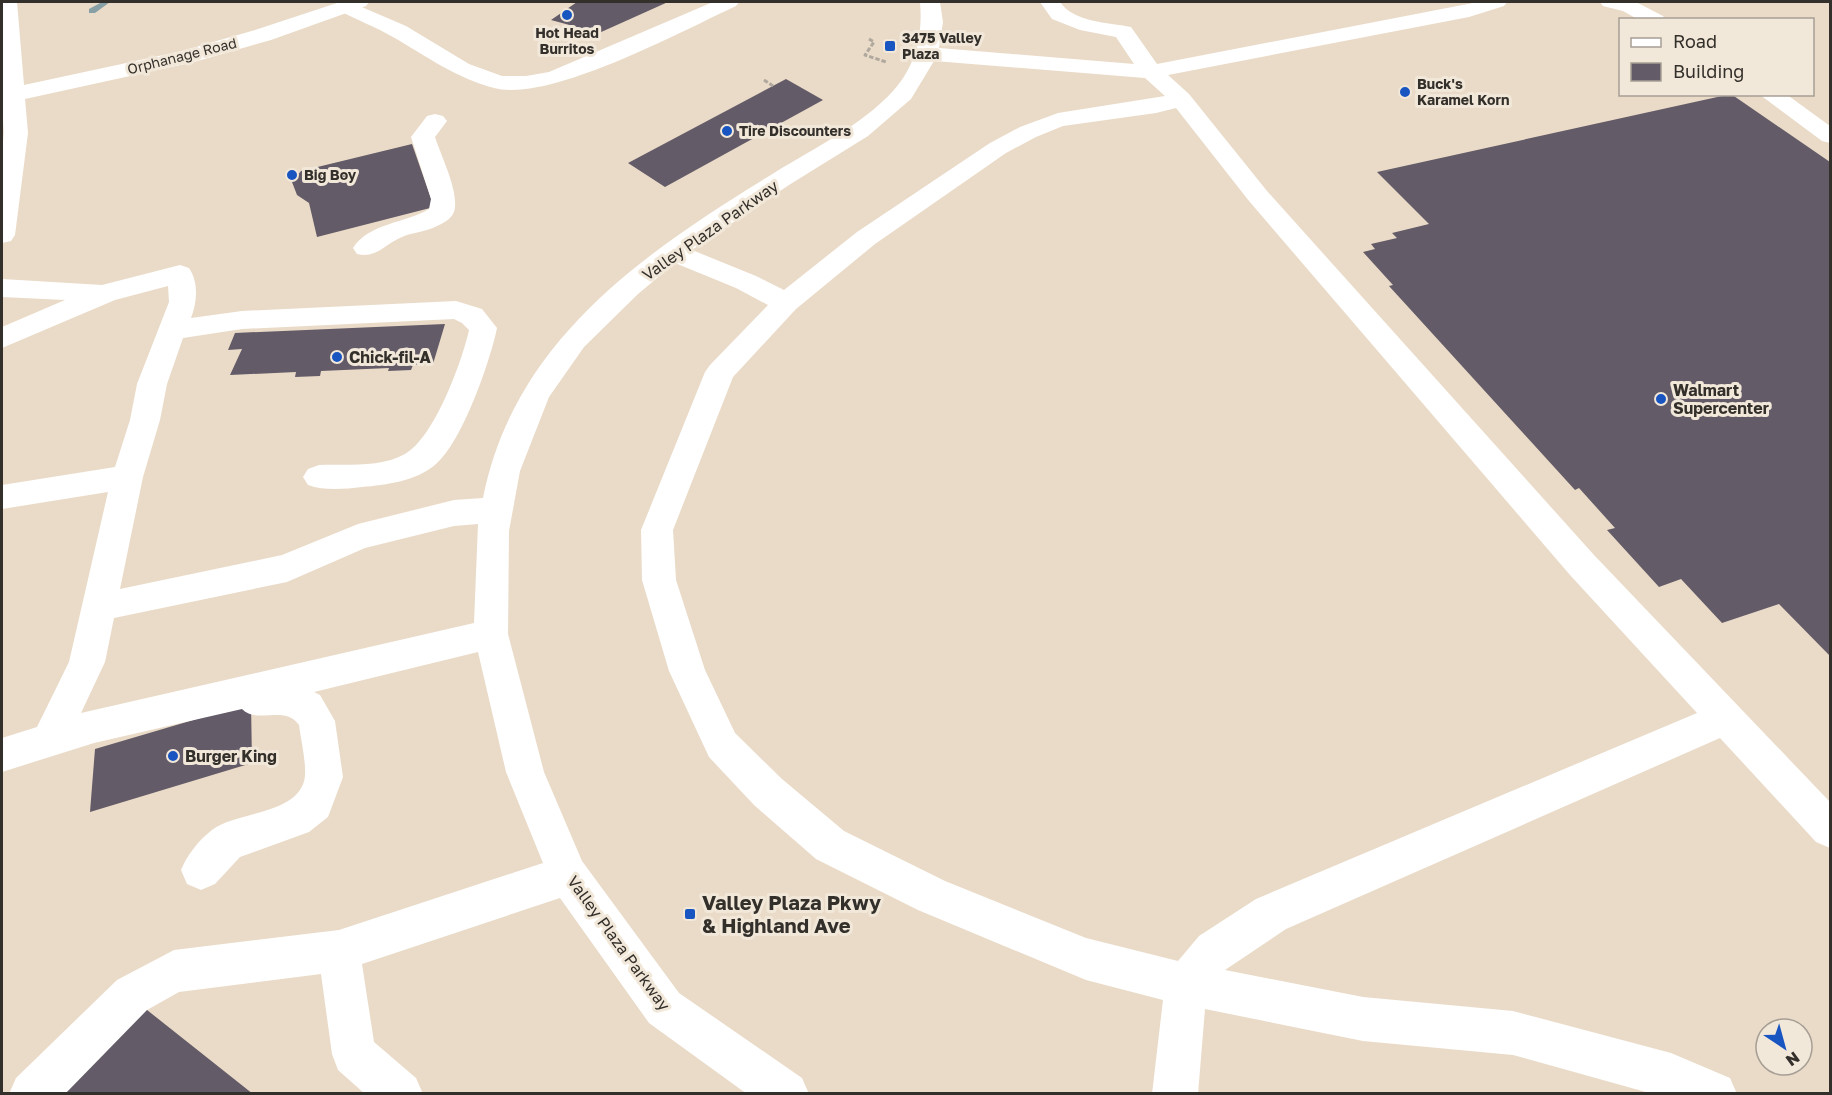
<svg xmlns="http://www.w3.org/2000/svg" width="1832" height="1095" viewBox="0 0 1832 1095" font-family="'Golos Text',sans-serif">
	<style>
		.built { fill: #eadbc8; fill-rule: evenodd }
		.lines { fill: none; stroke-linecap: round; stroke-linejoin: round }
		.stream { fill: #87a0a5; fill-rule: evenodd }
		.building { fill: #635b67 }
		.path { stroke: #b0a89d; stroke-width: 3; stroke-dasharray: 4.5 2; stroke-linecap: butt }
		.minor { fill: #fff; fill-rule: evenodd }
		.major { fill: #fff; fill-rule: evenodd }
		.poi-dot { fill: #1855c1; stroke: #f2e8da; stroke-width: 2 }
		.labels { text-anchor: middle; stroke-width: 6; stroke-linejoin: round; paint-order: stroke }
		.far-poi-label { font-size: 14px; font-weight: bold; fill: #332f2a; stroke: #f2e8da; text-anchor: start }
		.far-street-label { font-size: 14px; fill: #332f2a; stroke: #f2e8da }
		.street-label { font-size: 16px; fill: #332f2a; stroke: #f2e8da }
		.poi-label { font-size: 16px; font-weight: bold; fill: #332f2a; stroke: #f2e8da; text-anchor: start }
		.near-poi-label { font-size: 20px; font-weight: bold; fill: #332f2a; stroke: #f2e8da; text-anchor: start }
	</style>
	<rect width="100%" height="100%" fill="#f2e8da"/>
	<path class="built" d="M7 2H1830V1093L2 1094V235L16 133ZM1620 20H1812V94H1620ZM1766 1029H1802V1065H1766Z"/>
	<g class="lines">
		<path class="stream" d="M102 2H110L95 13H89V9Z"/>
	</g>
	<path class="building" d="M577 2H668L599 33 551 20Z
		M786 79 823 100 665 187 628 163Z
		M1731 94 1830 162V656L1779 604 1722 623 1681 579 1659 587 1607 530 1615 528 1579 488 1575 490 1410 309 1389 286 1393 285 1363 252 1375 249 1371 244 1397 238 1392 233 1429 224 1377 172Z
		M412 144 434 207 317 237 309 203 297 195 292 182 301 171Z
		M445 324 433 364 413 365 411 370 388 371 389 368 321 371 320 376 295 377 296 372 230 375 242 349 228 350 235 333Z
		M251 703 252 763 90 812 95 749Z
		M142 1006 253 1094H59Z"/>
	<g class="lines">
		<path class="path" d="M869 39 874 42 865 55 886 62
			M764 80 773 86"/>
		<path class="minor" d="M350 2 406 26 469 64 502 76H526L549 72 713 2H739L736 6C682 31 549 103 494 88 456 78 426 56 393 37 376 27 357 20 340 11L337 7 340 3Z
			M920 2H940L943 22 939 48 1134 64 1116 37 1080 30 1052 19 1040 2H1060C1075 23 1107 22 1131 27L1157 64 1478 2H1507L1504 6 1469 17 1168 75 1189 94 1267 191 1594 555 1830 802V848L1816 842 1720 738 1286 929 1225 970 1363 997 1513 1011 1671 1053 1730 1078 1737 1094H1653L1513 1055 1363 1041 1205 1009 1198 1094H1152L1163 1000 1086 980 918 910 816 859 754 805 709 757 669 671 642 580 641 530 705 372 710 365 768 305 736 288 675 263 638 294 584 347 549 397 520 471 509 531 508 634 544 772 582 861 679 993 802 1078 809 1094H747L649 1023 560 898 362 964 374 1042 416 1078 423 1094H365L338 1070 332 1054 321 974 179 992 147 1010 65 1094H9L16 1078 117 980 174 950 339 930 543 863 506 772 478 652 314 692 320 695 335 721 343 777 328 817 309 832 240 857 215 884 201 890 187 884 181 870C187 855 199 840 212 830 236 811 301 815 305 776 306 760 301 741 299 725 285 704 258 725 242 709L94 743 2 772V738L37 727 69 662 108 492 2 509V485L115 467 130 420 137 384 169 302 168 286 115 300 2 348V327L65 300 2 297V279L102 285 180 265 189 268C199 283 197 302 191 318L242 311 456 301 482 309 497 328C490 362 462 442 436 464 417 481 386 485 362 487 344 489 325 491 308 485L303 477 308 469 319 465C345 464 381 468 405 454 434 438 462 362 469 330L462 323 454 319 242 329 183 338 167 384 160 420 143 477 120 589 282 555 358 524 454 500 483 498C514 340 645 252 774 173 814 148 861 126 893 91 916 66 923 34 920 2ZM934 61 1145 78 1165 96 1058 113 1020 127 990 143 857 232 784 290 756 276 692 250 789 185 868 136 911 99ZM1176 108 1249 201 1570 575 1697 713 1256 899 1199 936 1178 961 1086 938 945 881 844 831 782 779 735 733 705 670 676 580 673 530 733 377 796 309 875 244 1006 153 1036 137 1063 126 1156 113ZM478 524 474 623 81 713 105 662 114 618 287 582 365 548 454 526Z
			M1600 2H1636L1663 16 1666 20H1639L1623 11 1603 6Z
			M1759 94H1786L1830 126V143L1822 141Z
			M435 114 443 116 447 121 435 137C441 156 460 193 454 212 451 219 444 223 437 226 426 232 413 232 402 237 385 244 376 259 357 254L353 248C369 223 406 223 429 209L431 199 411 137 427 116Z"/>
		<path class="major" d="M2 2H17L24 85 182 51 255 30 340 2H369L366 6 271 40 194 62 25 99 28 133 15 235 11 241 2 243V151L4 133 2 104Z"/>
	</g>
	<g class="poi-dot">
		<circle cx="567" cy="15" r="6"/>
		<rect x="884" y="40" width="12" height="12" rx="3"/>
		<circle cx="1405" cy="92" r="6"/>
		<circle cx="727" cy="131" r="6"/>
		<circle cx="292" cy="175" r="6"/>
		<circle cx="337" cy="357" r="6"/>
		<circle cx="1661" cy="399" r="6"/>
		<circle cx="173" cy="756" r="6"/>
		<rect x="684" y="908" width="12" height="12" rx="3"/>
	</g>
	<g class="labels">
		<g class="far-poi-label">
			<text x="567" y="38" text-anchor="middle">Hot Head<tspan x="567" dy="16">Burritos</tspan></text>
			<text x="902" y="43">3475 Valley<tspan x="902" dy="16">Plaza</tspan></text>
			<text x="1417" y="89">Buck's<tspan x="1417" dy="16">Karamel Korn</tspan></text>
			<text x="739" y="136">Tire Discounters</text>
			<text x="304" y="180">Big Boy</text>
		</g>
		<g class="far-street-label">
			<text transform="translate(182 56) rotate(-14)" y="5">Orphanage Road</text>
		</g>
		<g class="street-label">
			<text transform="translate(710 230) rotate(-35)" y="6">Valley Plaza Parkway</text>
			<text transform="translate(619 943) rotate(54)" y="6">Valley Plaza Parkway</text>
		</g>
		<g class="poi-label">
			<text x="349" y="363">Chick-fil-A</text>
			<text x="1673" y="396">Walmart<tspan x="1673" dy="18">Supercenter</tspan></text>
			<text x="185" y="762">Burger King</text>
		</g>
		<g class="near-poi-label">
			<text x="702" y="910">Valley Plaza Pkwy<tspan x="702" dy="23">&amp; Highland Ave</tspan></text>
		</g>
	</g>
	<rect width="1832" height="1095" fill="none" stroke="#332f2a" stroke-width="6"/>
	<rect x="1619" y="18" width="195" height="78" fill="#f2e8da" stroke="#a69e94" stroke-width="1.5"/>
	<rect x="1631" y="38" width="30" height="9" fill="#ffffff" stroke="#a69e94" stroke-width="1.5"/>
	<text x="1673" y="48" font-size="18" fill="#332f2a">Road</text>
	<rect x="1631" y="63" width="30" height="18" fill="#635b67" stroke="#a69e94" stroke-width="1.5"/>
	<text x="1673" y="78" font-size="18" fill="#332f2a">Building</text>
	<g transform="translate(1784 1047) rotate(144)"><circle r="28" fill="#f2e8da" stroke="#a69e94" stroke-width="1.5"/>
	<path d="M0-4.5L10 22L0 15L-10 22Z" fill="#1855c1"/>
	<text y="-9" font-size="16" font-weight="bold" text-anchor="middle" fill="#332f2a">N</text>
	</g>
</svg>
